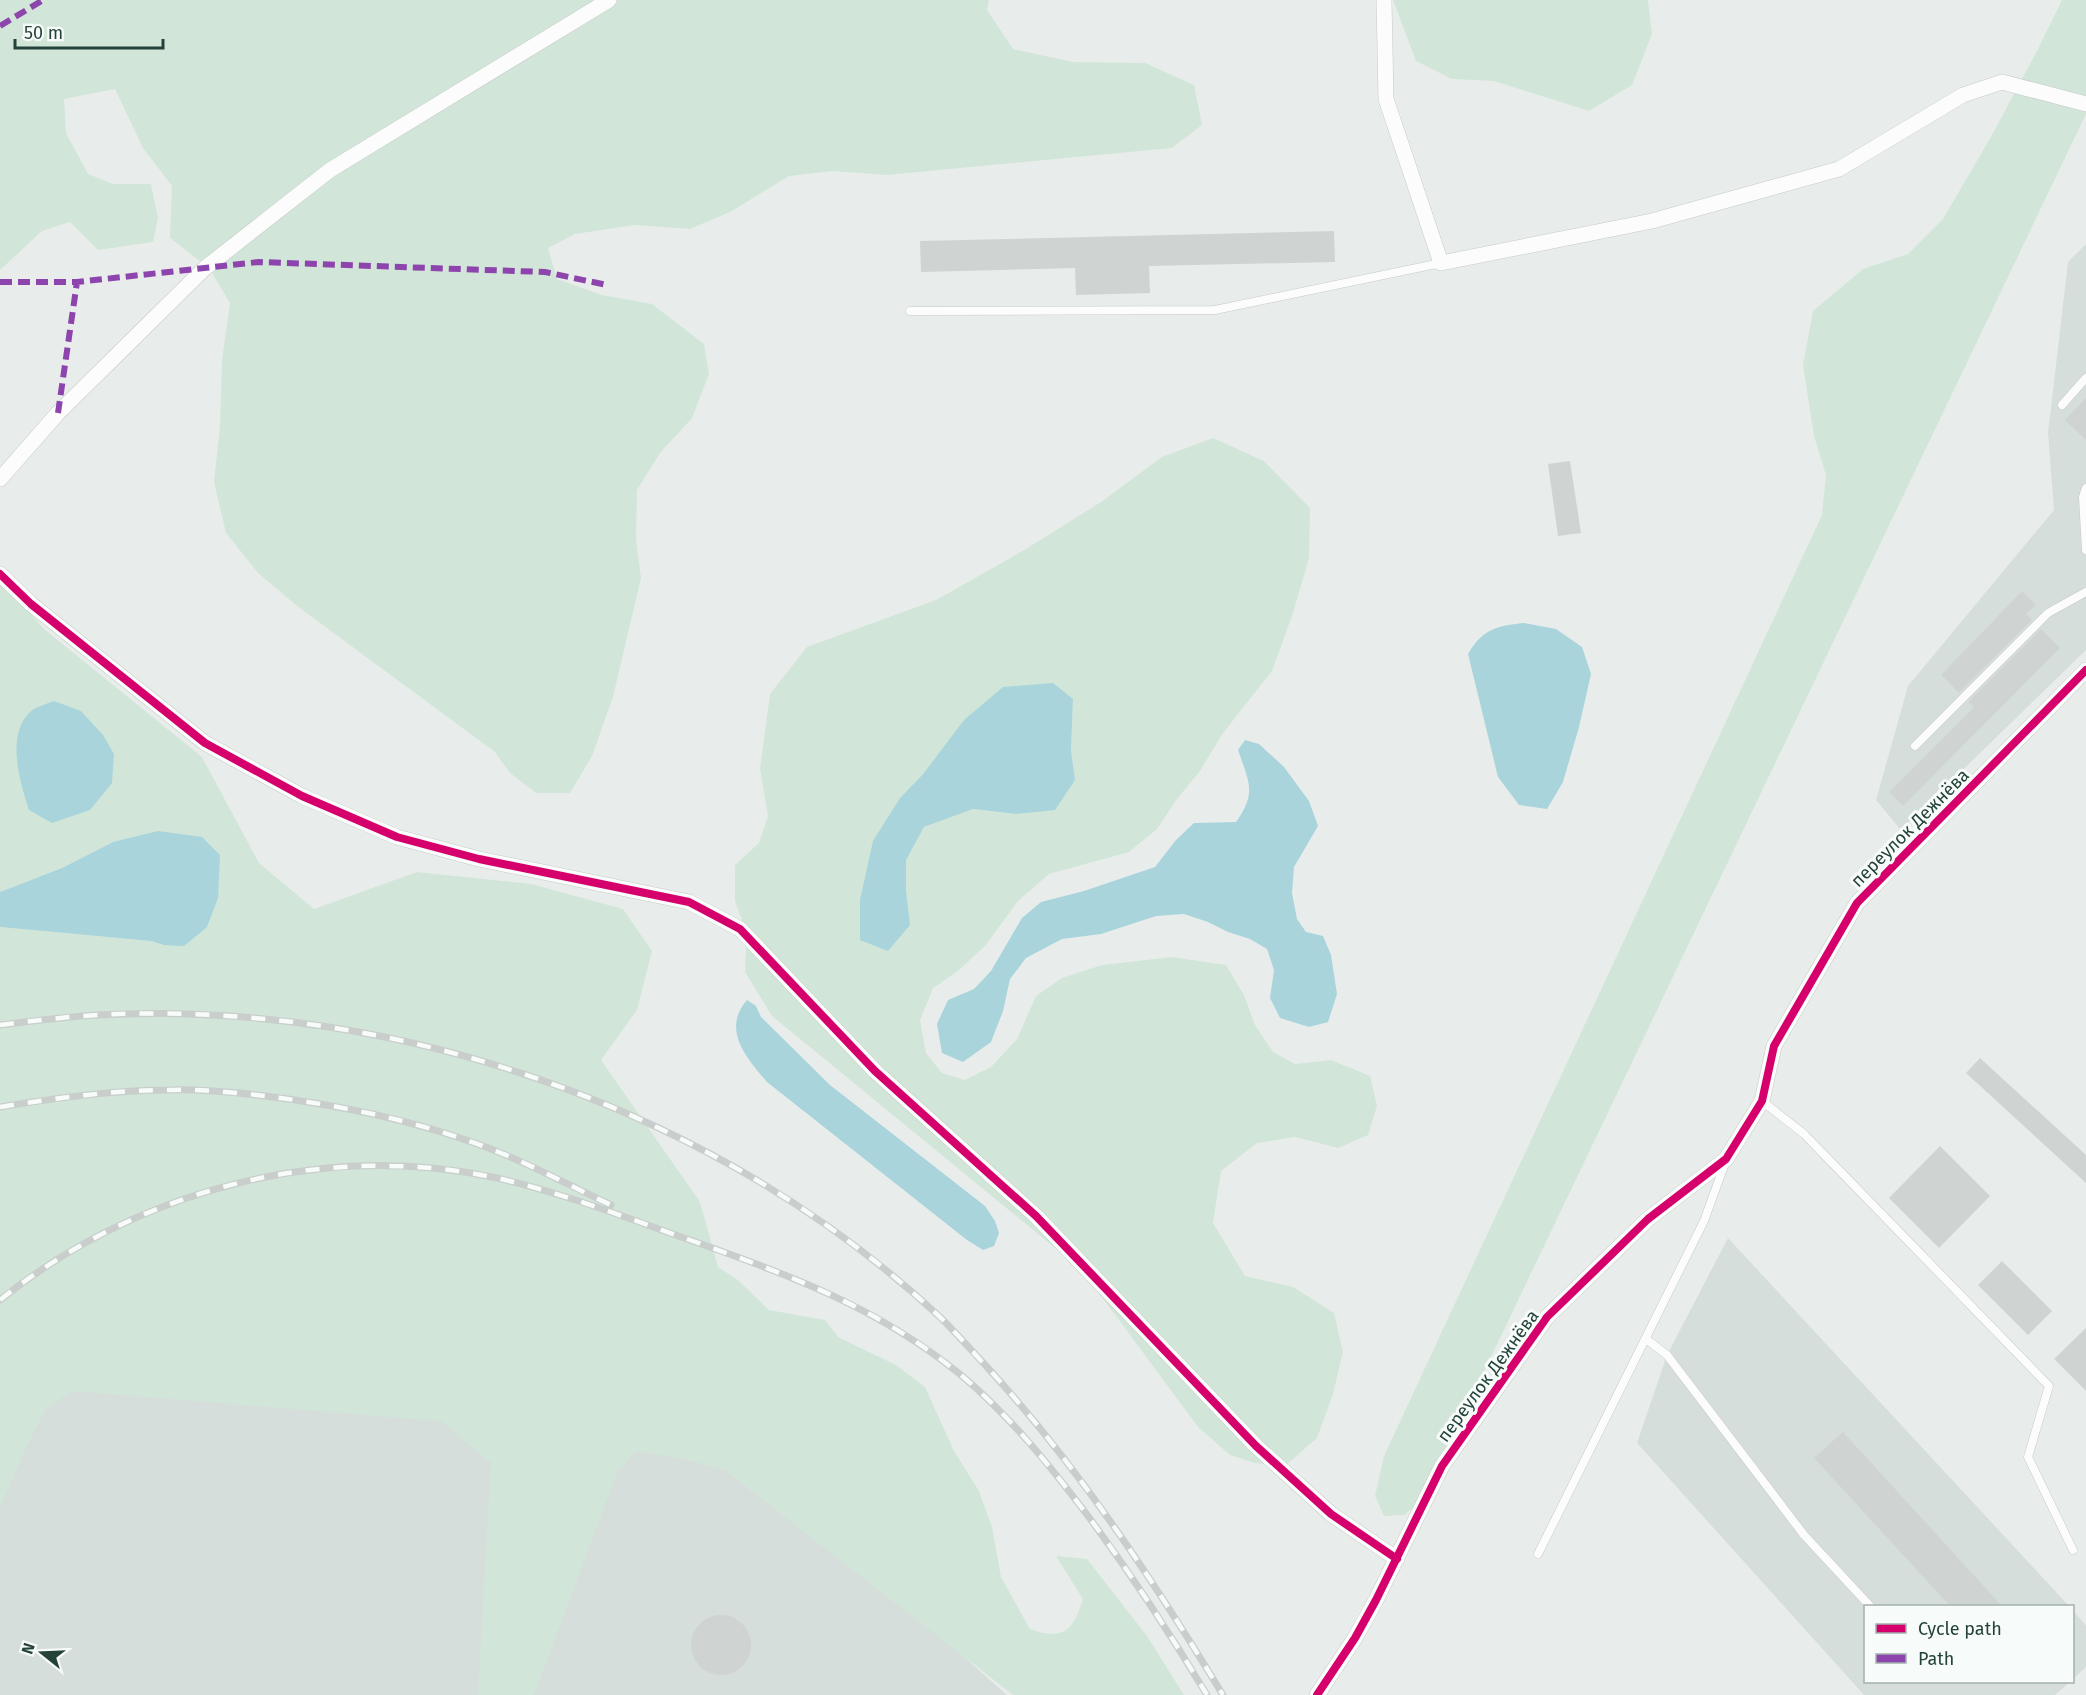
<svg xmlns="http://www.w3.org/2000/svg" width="2086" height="1695" viewBox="0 0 2086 1695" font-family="'Fira Sans',sans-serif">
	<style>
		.built { fill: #d6dedb }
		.green { fill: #d1e6d8; fill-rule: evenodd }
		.water { fill: #a9d4db }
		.building { fill: #cfd4d2 }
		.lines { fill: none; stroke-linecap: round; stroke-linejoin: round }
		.service-casing { stroke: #c5cac8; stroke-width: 9 }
		.minor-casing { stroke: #c5cac8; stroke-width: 16 }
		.service { stroke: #fcfcfc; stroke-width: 8 }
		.minor { stroke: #fcfcfc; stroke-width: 15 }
		.rail-casing { stroke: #c9cdcc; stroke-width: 7 }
		.rail { stroke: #f7fbf9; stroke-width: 4.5; stroke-dasharray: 14; stroke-linecap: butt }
		.quiet { stroke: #8e44ad; stroke-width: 6; stroke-dasharray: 12 6; stroke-linecap: butt }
		.cycleway-casing { stroke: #f7fbf9; stroke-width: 11 }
		.cycleway { stroke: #d6006c; stroke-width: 8 }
		.labels { text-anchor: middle; stroke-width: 6; stroke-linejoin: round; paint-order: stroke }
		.street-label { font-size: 18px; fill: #24423a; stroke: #f7fbf9 }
	</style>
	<rect width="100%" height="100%" fill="#e8edeb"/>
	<path class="built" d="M2086 244V650L1901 830 1876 800 1908 686 2054 510 2048 433 2068 262Z
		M1728 1238 2069 1606H1866V1682H2070L2055 1695H1864L1637 1443 1667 1355Z
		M0 1370 725 1444 1007 1695H0Z
		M2072 1610 2086 1625V1667L2073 1679Z"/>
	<path class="green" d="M0 0H989L987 10 1013 49 1073 62 1145 63 1194 85 1202 125 1172 148 887 175 832 171 789 176 732 211 690 229 635 225 575 234 548 248 557 279 602 295 652 304 704 344 709 374 692 418 660 453 637 490 636 539 641 578 613 697 592 756 570 793H536L510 773 495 752 297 606 258 573 226 533 214 482 220 426 222 360 230 303 209 268 170 238 172 186 143 148 115 89 64 99 66 133 88 174 113 184H151L158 218 153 242 98 250 70 222 42 231 0 270Z
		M1393 0H1648L1652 34 1632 85 1589 111 1494 81 1452 79 1416 61Z
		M2062 0H2086V114L1423 1499 1404 1515 1384 1516 1375 1496 1384 1456 1822 515 1826 475 1814 436 1803 365 1813 311 1863 269 1908 254 1943 219 1992 135 2037 51Z
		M1213 438 1264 461 1310 508 1309 558 1293 613 1272 671 1223 733 1200 771 1177 799 1157 829 1129 852 1049 874 1018 901 985 946 958 971 933 988 920 1020 926 1053 942 1073 965 1080 991 1067 1017 1039 1036 996 1062 978 1102 965 1172 957 1226 965 1244 995 1255 1025 1273 1052 1295 1064 1331 1060 1370 1076 1377 1106 1368 1135 1338 1148 1295 1137 1257 1143 1221 1171 1213 1223 1245 1276 1293 1287 1334 1313 1343 1352 1333 1394 1317 1438 1285 1466 1255 1463 1230 1455 1198 1427 1082 1270 772 1016 745 972 747 934 735 901V865L759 843 768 816 760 769 770 694 807 647 936 600 1021 552 1101 502 1162 457ZM1073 699 1071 750 1075 780 1016 814 973 809 924 827 906 859V891L900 798 924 773Z
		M0 580 44 629 202 757 259 863 314 909 417 872 531 884 623 909 652 951 637 1010 601 1060 700 1202 718 1267 738 1280 769 1310 825 1320 838 1337 896 1365 925 1387 954 1451 979 1491 992 1527 1001 1577 1030 1629C1063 1641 1073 1631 1083 1599L1056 1556 1087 1559 1147 1636 1184 1695H1013L725 1470 684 1459 636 1451 617 1472 534 1695H478L491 1463 441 1421 72 1391 46 1409 27 1445 0 1507V927L151 941 164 945 113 842 62 868 0 892Z"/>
	<path class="water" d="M1524 623 1556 629 1582 647 1591 674 1579 727 1563 782 1547 809 1519 805 1498 777 1468 654C1483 629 1496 626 1524 623Z
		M1053 683 1073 699 1071 750 1075 780 1055 810 1016 814 973 809 924 827 906 860V891L910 925 888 951 860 940V900L873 841 900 798 924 773 964 720 1003 687Z
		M54 701 81 711 103 735 114 754 112 783 90 810 52 823 29 810C20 782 6 737 29 713 34 707 47 704 54 701Z
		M1245 740 1259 744 1284 767 1309 801 1318 826 1294 867 1292 893 1297 919 1306 932 1323 936 1331 955 1337 994 1328 1022 1309 1027 1280 1018 1270 998 1274 970 1267 949 1250 939 1228 932 1208 922 1184 914 1156 916 1101 934 1062 939 1026 958 1010 979 1003 1011 991 1042 963 1062 942 1053 937 1024 948 1000 974 989 991 971 1022 918 1041 902 1084 891 1155 867 1176 840 1194 823 1236 822C1257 793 1249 782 1238 750Z
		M158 831 202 837 220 855 218 898 207 927 184 946 164 945 151 941 0 927V892L62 868 113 842Z
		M747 1000 756 1006 761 1017 830 1085 985 1206 995 1221 999 1233 994 1246 983 1250 967 1240 767 1082C747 1058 721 1030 747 1000Z"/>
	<path class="building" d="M1334 231 1335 262 1149 266 1150 293 1076 295 1075 268 921 272 920 241Z
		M2086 398V440L2065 420Z
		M1570 461 1581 533 1558 536 1548 464Z
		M2022 591 2036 605 2026 614 2032 620 1959 693 1941 675Z
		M2041 629 2060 648 1903 806 1889 792 1974 707 1968 702Z
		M1980 1058 2086 1155V1183L1966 1073Z
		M1940 1146 1990 1196 1939 1248 1889 1198Z
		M2002 1261 2052 1311 2028 1335 1978 1285Z
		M2086 1328V1391L2054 1359Z
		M1843 1432 2002 1606H1950L1814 1458Z
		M691 1645a30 30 0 1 1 60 0a30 30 0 1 1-60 0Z"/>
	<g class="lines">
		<g class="service-casing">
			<path id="service" d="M910 311 1215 310 1441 263
				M2062 405 2086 378
				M2086 488 2083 497 2086 550
				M1915 746 2048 613 2086 592
				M1762 1101 1804 1134 2049 1386 2028 1457 2073 1550
				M1646 1339 1667 1355 1804 1535 1870 1606
				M1538 1554 1704 1221 1725 1163"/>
		</g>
		<g class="minor-casing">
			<path id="minor" d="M1384 0 1386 99 1441 263 1652 221 1839 169 1963 95 2002 82 2086 104
				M0 479 58 413 205 268 330 170 609 0
				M0 574 31 604 205 743 302 796 397 837 479 859 689 902 740 929 875 1071 1036 1216 1256 1446 1331 1514 1397 1559
				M1317 1695 1355 1638 1376 1600 1442 1466 1547 1317 1648 1219 1726 1159 1762 1101 1774 1046 1857 903 2086 670"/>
		</g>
		<use href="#service" class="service"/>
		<use href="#minor" class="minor"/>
		<g class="rail-casing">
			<path id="rail" d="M0 1025C32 1021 64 1017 97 1015 399 999 720 1111 941 1318 957 1334 972 1351 987 1367 1078 1466 1153 1580 1223 1695
				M0 1107C57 1098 113 1090 171 1090 200 1089 229 1092 257 1095 334 1104 410 1119 483 1146 527 1162 568 1185 611 1205
				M0 1300C138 1190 323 1141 497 1178 563 1193 627 1218 690 1240 791 1276 876 1306 961 1375 1011 1417 1052 1468 1091 1520 1133 1577 1171 1635 1207 1695"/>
		</g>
		<use href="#rail" class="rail"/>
		<path class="quiet" d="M0 26 43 0
			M0 282H77L259 262 545 272 607 285
			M58 413 77 282"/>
		<g class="cycleway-casing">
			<path id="cycleway" d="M0 574 31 604 205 743 302 796 397 837 479 859 689 902 740 929 875 1071 1036 1216 1256 1446 1331 1514 1397 1559
				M1317 1695 1355 1638 1376 1600 1442 1466 1547 1317 1648 1219 1726 1159 1762 1101 1774 1046 1857 903 2086 670"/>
		</g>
		<use href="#cycleway" class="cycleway"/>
	</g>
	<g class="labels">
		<g class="street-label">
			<text transform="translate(1910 828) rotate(-45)" y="6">переулок Дежнёва</text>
			<text transform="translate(1488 1376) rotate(-54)" y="6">переулок Дежнёва</text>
		</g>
	</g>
	<rect x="1864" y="1605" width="210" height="78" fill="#f7fbf9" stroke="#a3b1ad" stroke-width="1.5"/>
	<rect x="1876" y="1624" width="30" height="9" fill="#d6006c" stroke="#a3b1ad" stroke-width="1.5"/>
	<text x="1918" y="1635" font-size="18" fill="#24423a">Cycle path</text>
	<rect x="1876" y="1654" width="30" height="9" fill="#8e44ad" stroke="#a3b1ad" stroke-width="1.5"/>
	<text x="1918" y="1665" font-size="18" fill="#24423a">Path</text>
	<g transform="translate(42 1653) rotate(288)" stroke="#f7fbf9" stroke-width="4.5" paint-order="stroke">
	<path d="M0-4.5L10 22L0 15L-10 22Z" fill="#24423a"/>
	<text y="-9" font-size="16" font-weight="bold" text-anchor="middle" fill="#24423a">N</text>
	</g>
	<path d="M15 39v9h148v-9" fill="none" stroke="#24423a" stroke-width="3"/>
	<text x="24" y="39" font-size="18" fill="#24423a" stroke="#f7fbf9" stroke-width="4.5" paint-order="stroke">50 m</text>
</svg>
